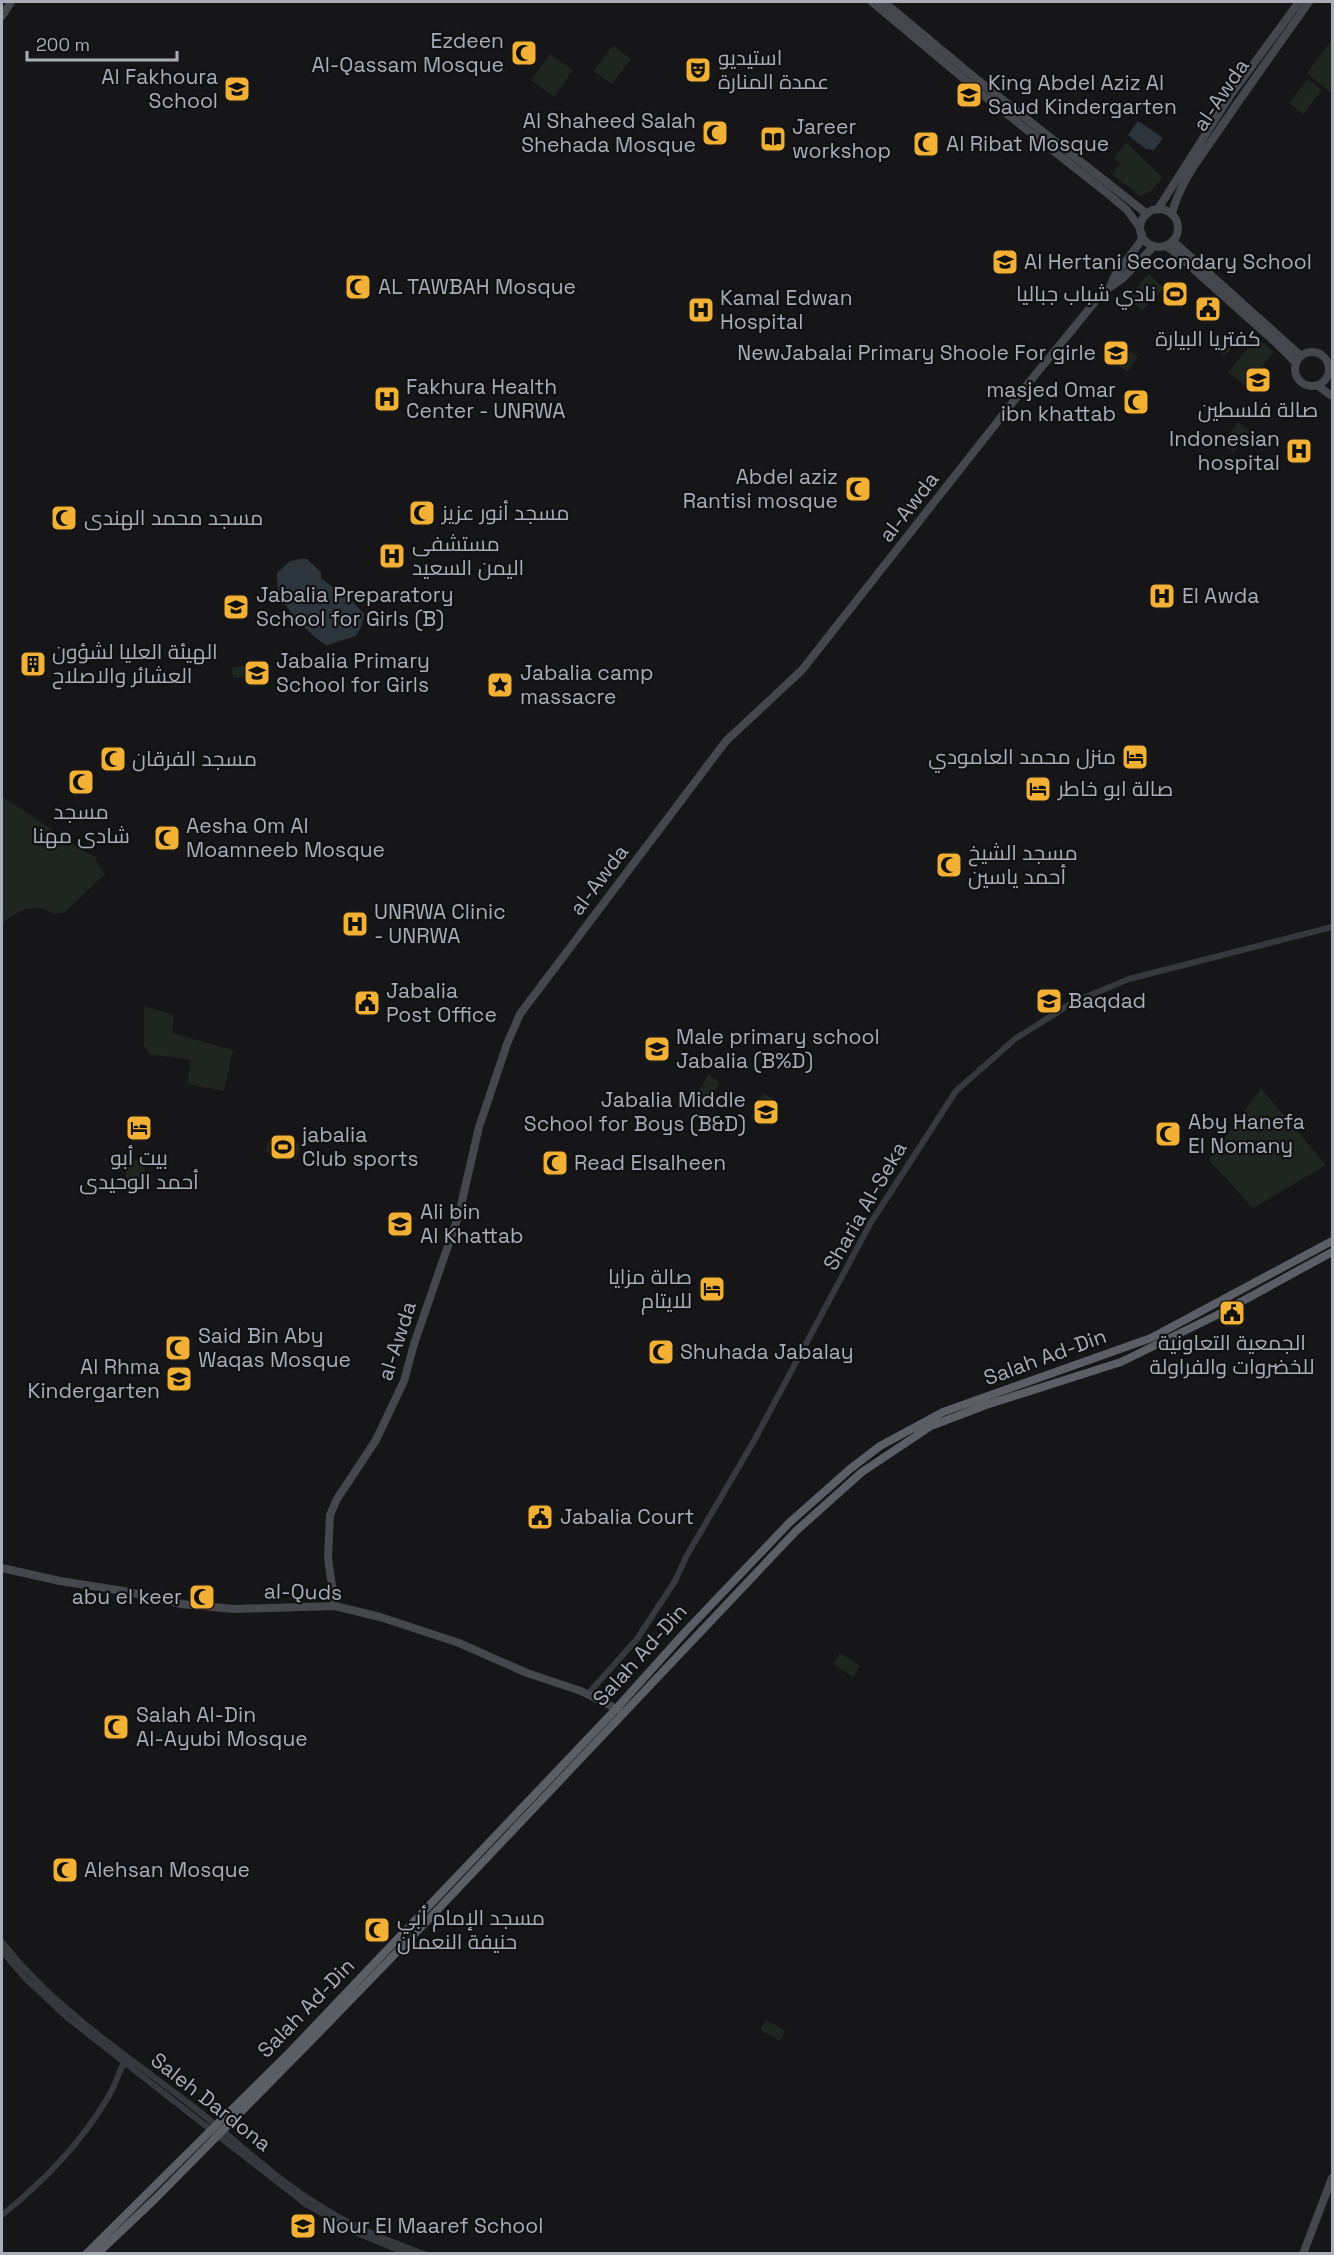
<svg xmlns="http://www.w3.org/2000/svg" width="1334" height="2255" viewBox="0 0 1334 2255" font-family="'Space Grotesk',Cairo,sans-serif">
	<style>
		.green { fill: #1e261f }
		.water { fill: #2c353c }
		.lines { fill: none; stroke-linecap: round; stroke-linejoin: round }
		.tertiary { stroke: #37383d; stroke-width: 6 }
		.secondary { stroke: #45474d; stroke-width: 8 }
		.trunk { stroke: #5b5e65; stroke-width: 8 }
		.labels { text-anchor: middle; stroke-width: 4.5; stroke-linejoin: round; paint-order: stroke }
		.poi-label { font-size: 21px; fill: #a8adb8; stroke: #111113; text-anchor: start }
		.street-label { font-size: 21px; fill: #a8adb8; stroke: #111113 }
	</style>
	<rect width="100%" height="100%" fill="#161618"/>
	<path class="green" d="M1332 40V94L1307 73Z
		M613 45 631 59 612 84 594 71Z
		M550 54 573 70 554 97 531 80Z
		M1308 79 1322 90 1303 114 1289 103Z
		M1126 142 1163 178 1150 192 1140 196 1112 174 1121 163 1114 158Z
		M1149 274 1164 288 1142 311 1128 298Z
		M1228 333 1238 340 1224 357 1215 349Z
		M1257 337 1274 352 1246 386 1228 372Z
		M1119 343 1138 357 1127 372 1108 359Z
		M1238 422 1250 431 1234 452 1222 444Z
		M254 665 255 676 233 678 232 667Z
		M2 796 85 852 97 857 96 861 105 874 64 913 54 914 41 908 24 909 2 923Z
		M144 1006 174 1015 172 1033 233 1050 224 1091 187 1084 191 1060 149 1054 144 1045Z
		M708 1075 720 1082 710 1101 697 1094Z
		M1261 1088 1326 1165 1253 1208 1209 1160Z
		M763 1093 776 1100 764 1124 751 1118Z
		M271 1136 301 1143 296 1160 265 1152Z
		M129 1159 146 1162 140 1192 123 1189Z
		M840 1653 860 1666 853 1677 833 1664Z
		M766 2020 785 2030 780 2041 760 2030Z"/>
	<path class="water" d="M1138 121 1163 138 1154 150 1146 149 1128 135Z
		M301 559H307L321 572V579L348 597 364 614 362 625 356 636 327 645C311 637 281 606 278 588 277 583 277 578 277 573L290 561Z"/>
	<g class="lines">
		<path class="tertiary" d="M587 1695 637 1639 675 1581 686 1557 755 1439 870 1224 956 1091 1015 1039 1067 1006 1088 996 1129 979 1332 927
			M2 1942C53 2007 122 2052 187 2102 231 2135 270 2175 317 2204 351 2226 386 2240 424 2254
			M2 1951 25 1978 69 2019 307 2205 357 2233 408 2254
			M2 2215C42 2183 80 2144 107 2099 115 2087 118 2073 125 2061"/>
		<path class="secondary" d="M872 2 983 95 1107 193 1127 210 1140 228
			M884 2 979 81 1147 214
			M2 16 11 2
			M1158 209 1230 96 1299 2
			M1140 228a19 19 0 1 1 38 0a19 19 0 1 1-38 0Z
			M1172 214C1179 183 1202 155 1219 130 1249 86 1279 44 1309 2
			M1173 241 1301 356
			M1165 246 1172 250 1274 341 1296 363
			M1111 285 1114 277 1141 241 1142 234
			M1295 369a17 17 0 1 1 34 0a17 17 0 1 1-34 0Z
			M1318 386 1332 396
			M2 1568 60 1581 124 1591 181 1604 234 1609 335 1606 380 1617 459 1643 527 1673 581 1691 621 1711
			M335 1606 328 1558 330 1515 337 1499 376 1440 404 1381 414 1344 459 1214 479 1127 507 1044 520 1014 726 741 802 670 1013 402 1103 292 1122 279 1154 246
			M1303 2254 1332 2178"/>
		<path class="trunk" d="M86 2254 290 2052 616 1709 687 1630 790 1522 850 1469 880 1446 943 1412 1151 1338 1332 1241
			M97 2254 156 2198 304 2048 427 1921 796 1531 862 1472 931 1426 986 1405 1121 1362 1217 1315 1332 1252"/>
	</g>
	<defs>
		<g id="mosque-square" transform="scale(1.35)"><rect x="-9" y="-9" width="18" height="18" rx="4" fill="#f2b134" stroke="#111113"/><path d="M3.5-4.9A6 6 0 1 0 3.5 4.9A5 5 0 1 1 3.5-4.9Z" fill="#111"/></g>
		<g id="theatre-square" transform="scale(1.35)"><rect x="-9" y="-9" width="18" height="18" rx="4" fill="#f2b134" stroke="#111113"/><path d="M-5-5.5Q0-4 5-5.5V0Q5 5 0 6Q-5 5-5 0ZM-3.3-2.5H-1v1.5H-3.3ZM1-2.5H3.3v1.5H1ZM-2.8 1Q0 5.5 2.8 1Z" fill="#111"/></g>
		<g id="school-square" transform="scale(1.35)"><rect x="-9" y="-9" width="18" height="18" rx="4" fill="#f2b134" stroke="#111113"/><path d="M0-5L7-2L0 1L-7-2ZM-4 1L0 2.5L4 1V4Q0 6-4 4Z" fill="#111"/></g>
		<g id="library-square" transform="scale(1.35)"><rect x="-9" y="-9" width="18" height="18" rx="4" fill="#f2b134" stroke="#111113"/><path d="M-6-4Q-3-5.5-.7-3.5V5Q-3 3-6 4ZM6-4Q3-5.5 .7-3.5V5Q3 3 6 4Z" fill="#111"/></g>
		<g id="stadium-square" transform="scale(1.35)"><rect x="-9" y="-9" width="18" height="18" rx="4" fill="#f2b134" stroke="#111113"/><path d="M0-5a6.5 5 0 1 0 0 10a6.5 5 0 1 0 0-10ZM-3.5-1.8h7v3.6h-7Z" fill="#111"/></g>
		<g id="civic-square" transform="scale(1.35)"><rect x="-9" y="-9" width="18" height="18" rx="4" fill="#f2b134" stroke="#111113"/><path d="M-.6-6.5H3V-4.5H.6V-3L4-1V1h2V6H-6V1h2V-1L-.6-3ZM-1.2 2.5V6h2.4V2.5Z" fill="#111"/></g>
		<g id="hospital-square" transform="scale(1.35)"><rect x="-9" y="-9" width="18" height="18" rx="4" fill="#f2b134" stroke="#111113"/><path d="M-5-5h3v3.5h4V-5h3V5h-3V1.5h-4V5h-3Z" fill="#111"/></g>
		<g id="building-square" transform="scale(1.35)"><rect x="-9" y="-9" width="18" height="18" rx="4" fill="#f2b134" stroke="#111113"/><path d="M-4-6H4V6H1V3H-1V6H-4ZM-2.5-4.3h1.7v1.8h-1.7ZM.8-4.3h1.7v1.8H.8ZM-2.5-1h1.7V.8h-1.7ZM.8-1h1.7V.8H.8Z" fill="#111"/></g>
		<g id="sight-square" transform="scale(1.35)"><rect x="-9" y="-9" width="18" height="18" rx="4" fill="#f2b134" stroke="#111113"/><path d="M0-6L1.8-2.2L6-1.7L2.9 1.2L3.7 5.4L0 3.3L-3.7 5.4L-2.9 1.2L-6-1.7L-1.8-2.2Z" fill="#111"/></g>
		<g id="hotel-square" transform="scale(1.35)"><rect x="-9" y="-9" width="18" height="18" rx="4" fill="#f2b134" stroke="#111113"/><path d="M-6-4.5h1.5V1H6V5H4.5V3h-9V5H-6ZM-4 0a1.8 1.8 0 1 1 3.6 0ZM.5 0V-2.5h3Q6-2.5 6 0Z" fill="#111"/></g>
	</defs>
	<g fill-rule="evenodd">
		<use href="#mosque-square" x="524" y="53"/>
		<use href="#theatre-square" x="698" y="70"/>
		<use href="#school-square" x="237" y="89"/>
		<use href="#school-square" x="969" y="95"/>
		<use href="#mosque-square" x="715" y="133"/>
		<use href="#library-square" x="773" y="139"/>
		<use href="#mosque-square" x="926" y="144"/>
		<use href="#school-square" x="1005" y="262"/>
		<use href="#mosque-square" x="358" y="287"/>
		<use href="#stadium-square" x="1175" y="294"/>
		<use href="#civic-square" x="1208" y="309"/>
		<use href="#hospital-square" x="701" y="310"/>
		<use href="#school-square" x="1116" y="353"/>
		<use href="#school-square" x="1258" y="380"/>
		<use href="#hospital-square" x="387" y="399"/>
		<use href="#mosque-square" x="1136" y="402"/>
		<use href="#hospital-square" x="1299" y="451"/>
		<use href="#mosque-square" x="858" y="489"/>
		<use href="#mosque-square" x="422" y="513"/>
		<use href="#mosque-square" x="64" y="518"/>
		<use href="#hospital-square" x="392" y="556"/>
		<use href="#hospital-square" x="1162" y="596"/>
		<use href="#school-square" x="236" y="607"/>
		<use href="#building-square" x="33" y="664"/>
		<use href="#school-square" x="257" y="673"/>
		<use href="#sight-square" x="500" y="685"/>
		<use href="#hotel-square" x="1135" y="757"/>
		<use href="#mosque-square" x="113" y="759"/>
		<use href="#mosque-square" x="81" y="782"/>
		<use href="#hotel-square" x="1038" y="789"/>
		<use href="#mosque-square" x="167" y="838"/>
		<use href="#mosque-square" x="949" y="865"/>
		<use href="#hospital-square" x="355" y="924"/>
		<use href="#school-square" x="1049" y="1001"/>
		<use href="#civic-square" x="367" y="1003"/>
		<use href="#school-square" x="657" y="1049"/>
		<use href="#school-square" x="766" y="1112"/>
		<use href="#hotel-square" x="139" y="1128"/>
		<use href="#mosque-square" x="1168" y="1134"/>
		<use href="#stadium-square" x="283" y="1147"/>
		<use href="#mosque-square" x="555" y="1163"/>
		<use href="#school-square" x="400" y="1224"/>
		<use href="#hotel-square" x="712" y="1289"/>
		<use href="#civic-square" x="1232" y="1313"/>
		<use href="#mosque-square" x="178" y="1348"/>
		<use href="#mosque-square" x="661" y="1352"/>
		<use href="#school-square" x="179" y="1379"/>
		<use href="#civic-square" x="540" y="1517"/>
		<use href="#mosque-square" x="202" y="1597"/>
		<use href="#mosque-square" x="116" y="1727"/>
		<use href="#mosque-square" x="65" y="1870"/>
		<use href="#mosque-square" x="377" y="1930"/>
		<use href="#school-square" x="303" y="2226"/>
	</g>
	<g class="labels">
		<g class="poi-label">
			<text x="504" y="48" text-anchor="end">Ezdeen<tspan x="504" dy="24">Al-Qassam Mosque</tspan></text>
			<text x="718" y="65">استيديو<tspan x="718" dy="24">عمدة المنارة</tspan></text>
			<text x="218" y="84" text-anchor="end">Al Fakhoura<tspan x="218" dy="24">School</tspan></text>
			<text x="988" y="90">King Abdel Aziz Al<tspan x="988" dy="24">Saud Kindergarten</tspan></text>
			<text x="696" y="128" text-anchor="end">Al Shaheed Salah<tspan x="696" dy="24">Shehada Mosque</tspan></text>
			<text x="792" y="134">Jareer<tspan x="792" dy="24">workshop</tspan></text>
			<text x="946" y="151">Al Ribat Mosque</text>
			<text x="1024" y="269">Al Hertani Secondary School</text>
			<text x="378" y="294">AL TAWBAH Mosque</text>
			<text x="1156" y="301" text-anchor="end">نادي شباب جباليا</text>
			<text x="720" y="305">Kamal Edwan<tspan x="720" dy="24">Hospital</tspan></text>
			<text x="1208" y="346" text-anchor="middle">كفتريا البيارة</text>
			<text x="1096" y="360" text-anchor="end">NewJabalai Primary Shoole For girle</text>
			<text x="406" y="394">Fakhura Health<tspan x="406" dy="24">Center - UNRWA</tspan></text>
			<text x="1116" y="397" text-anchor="end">masjed Omar<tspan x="1116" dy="24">ibn khattab</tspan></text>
			<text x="1258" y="417" text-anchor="middle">صالة فلسطين</text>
			<text x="1280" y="446" text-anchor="end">Indonesian<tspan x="1280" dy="24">hospital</tspan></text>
			<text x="838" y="484" text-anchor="end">Abdel aziz<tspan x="838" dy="24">Rantisi mosque</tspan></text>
			<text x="442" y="520">مسجد أنور عزيز</text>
			<text x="84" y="525">مسجد محمد الهندى</text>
			<text x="412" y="551">مستشفى<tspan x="412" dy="24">اليمن السعيد</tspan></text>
			<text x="256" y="602">Jabalia Preparatory<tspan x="256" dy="24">School for Girls (B)</tspan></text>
			<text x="1182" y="603">El Awda</text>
			<text x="52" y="659">الهيئة العليا لشؤون<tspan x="52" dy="24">العشائر والاصلاح</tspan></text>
			<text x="276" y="668">Jabalia Primary<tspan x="276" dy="24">School for Girls</tspan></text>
			<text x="520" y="680">Jabalia camp<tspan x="520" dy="24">massacre</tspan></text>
			<text x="1116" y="764" text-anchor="end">منزل محمد العامودي</text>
			<text x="132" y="766">مسجد الفرقان</text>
			<text x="1058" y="796">صالة ابو خاطر</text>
			<text x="81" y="819" text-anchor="middle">مسجد<tspan x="81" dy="24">شادى مهنا</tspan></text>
			<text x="186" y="833">Aesha Om Al<tspan x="186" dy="24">Moamneeb Mosque</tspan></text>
			<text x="968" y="860">مسجد الشيخ<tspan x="968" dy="24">أحمد ياسين</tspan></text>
			<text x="374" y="919">UNRWA Clinic<tspan x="374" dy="24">- UNRWA</tspan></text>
			<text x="386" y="998">Jabalia<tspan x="386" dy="24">Post Office</tspan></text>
			<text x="1068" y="1008">Baqdad</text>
			<text x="676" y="1044">Male primary school<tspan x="676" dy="24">Jabalia (B%D)</tspan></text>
			<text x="746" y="1107" text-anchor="end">Jabalia Middle<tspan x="746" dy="24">School for Boys (B&amp;D)</tspan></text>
			<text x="1188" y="1129">Aby Hanefa<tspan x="1188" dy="24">El Nomany</tspan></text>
			<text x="302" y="1142">jabalia<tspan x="302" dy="24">Club sports</tspan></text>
			<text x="139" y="1165" text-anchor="middle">بيت أبو<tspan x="139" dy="24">أحمد الوحيدى</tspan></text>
			<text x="574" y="1170">Read Elsalheen</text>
			<text x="420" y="1219">Ali bin<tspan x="420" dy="24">Al Khattab</tspan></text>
			<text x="692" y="1284" text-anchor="end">صالة مزايا<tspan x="692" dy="24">للايتام</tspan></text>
			<text x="198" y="1343">Said Bin Aby<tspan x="198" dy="24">Waqas Mosque</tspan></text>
			<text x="1232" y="1350" text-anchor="middle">الجمعية التعاونية<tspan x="1232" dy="24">للخضروات والفراولة</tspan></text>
			<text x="680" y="1359">Shuhada Jabalay</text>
			<text x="160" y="1374" text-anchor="end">Al Rhma<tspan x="160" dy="24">Kindergarten</tspan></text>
			<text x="560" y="1524">Jabalia Court</text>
			<text x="182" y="1604" text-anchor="end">abu el keer</text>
			<text x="136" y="1722">Salah Al-Din<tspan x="136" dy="24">Al-Ayubi Mosque</tspan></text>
			<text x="84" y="1877">Alehsan Mosque</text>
			<text x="397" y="1925">مسجد الإمام أبي<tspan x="397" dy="24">حنيفة النعمان</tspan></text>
			<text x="322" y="2233">Nour El Maaref School</text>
		</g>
		<g class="street-label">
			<text transform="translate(1221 95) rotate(-56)" y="7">al-Awda</text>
			<text transform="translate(909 507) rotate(-52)" y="7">al-Awda</text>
			<text transform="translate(599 880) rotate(-53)" y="7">al-Awda</text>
			<text transform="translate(865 1206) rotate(-60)" y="7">Sharia Al-Seka</text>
			<text transform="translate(397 1341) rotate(-72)" y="7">al-Awda</text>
			<text transform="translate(1045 1357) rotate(-20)" y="7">Salah Ad-Din</text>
			<text transform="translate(303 1592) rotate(1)" y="7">al-Quds</text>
			<text transform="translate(640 1655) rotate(-48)" y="7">Salah Ad-Din</text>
			<text transform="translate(306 2008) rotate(-46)" y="7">Salah Ad-Din</text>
			<text transform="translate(211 2102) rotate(38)" y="7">Saleh Dardona</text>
		</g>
	</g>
	<rect width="1334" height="2255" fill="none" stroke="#a8adb8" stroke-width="6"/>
	<path d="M27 51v9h150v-9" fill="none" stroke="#a8adb8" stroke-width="3"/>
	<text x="36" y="51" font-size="18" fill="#a8adb8" stroke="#111113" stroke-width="4.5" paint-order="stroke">200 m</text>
</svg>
